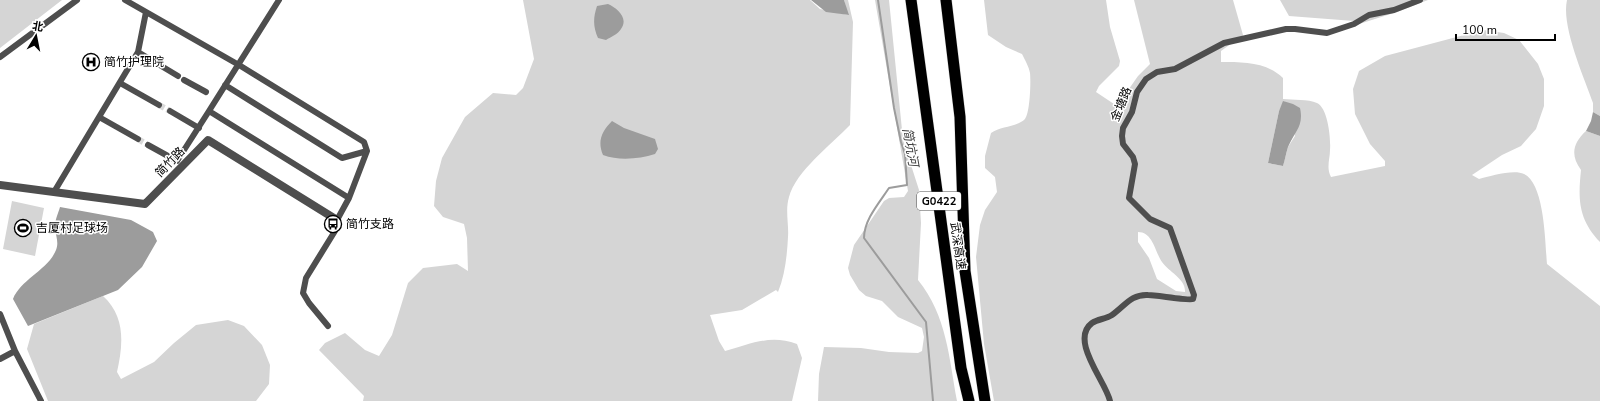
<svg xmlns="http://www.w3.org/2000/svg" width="1600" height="401" viewBox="0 0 1600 401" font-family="'Nunito Sans','Noto Sans SC',sans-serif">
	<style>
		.green { fill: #d5d5d5; fill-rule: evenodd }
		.water { fill: #9c9c9c }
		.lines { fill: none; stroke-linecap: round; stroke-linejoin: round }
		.stream { stroke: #9c9c9c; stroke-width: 2 }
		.minor-tunnel { stroke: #d9d9d9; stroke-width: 6; stroke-dasharray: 6 3; stroke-linecap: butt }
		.motorway-casing { stroke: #dbdbdb; stroke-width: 12 }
		.minor { stroke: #4e4e4e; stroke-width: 6 }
		.tertiary { stroke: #4e4e4e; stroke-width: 8 }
		.motorway { stroke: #000; stroke-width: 11 }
		.labels { text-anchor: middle; stroke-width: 3; stroke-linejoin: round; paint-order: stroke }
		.shield { fill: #fff; stroke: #4c4c4c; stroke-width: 1 }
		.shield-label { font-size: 11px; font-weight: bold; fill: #000 }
		.poi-label { font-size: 12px; fill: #000; stroke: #fff; text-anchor: start }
		.street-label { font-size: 12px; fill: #000; stroke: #fff }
		.water-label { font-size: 13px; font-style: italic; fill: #3d3d3d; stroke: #fff }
	</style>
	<rect width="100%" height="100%" fill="#fff"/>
	<path class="green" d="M0 0H62L0 48Z
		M523 0H810L820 9 848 15 844 0H848L853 22 850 125C831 145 796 171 789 197 785 210 789 224 788 237 787 256 785 275 778 292L776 290 742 310 710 315 719 341 725 351C751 344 770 334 797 344L802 358 792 401H363L364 396 319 350 325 343 345 333 365 350 379 356 392 335 408 283 423 268 457 264 468 271 467 238 464 224 443 217 434 206 436 181 442 158 465 117 493 93 516 95 523 88 534 59Z
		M875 0H889L903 140 919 190 921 223 918 280C947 316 949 358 957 401H818L819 374 824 347 861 348 889 352 918 353 922 351 924 337 922 328 898 317 882 301 866 296 859 290 850 275 848 268 854 245 884 201 889 198 904 197 908 191Z
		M984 0H1106L1110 27 1120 61 1119 66 1099 86 1096 92 1117 106 1138 76 1150 64 1134 0H1233L1243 35 1240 41 1232 43 1221 51V62C1243 62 1267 62 1283 78V99C1293 100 1308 99 1317 103 1328 108 1331 139 1330 150 1330 159 1326 168 1331 177L1385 166V161L1370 144 1355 114 1353 89 1359 71 1385 56 1483 30 1504 33 1519 40 1538 64 1544 79V106L1536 129 1521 146 1502 155 1472 175 1479 179C1490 176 1514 169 1524 174 1545 184 1545 243 1547 264L1600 306V401H994L984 344 976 257 980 225 985 210 997 192 995 177 985 168V156L991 133C1001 126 1017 127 1025 119 1030 113 1031 82 1030 73 1029 67 1025 60 1022 54L1006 47 988 35ZM1284 101 1295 136 1288 147 1283 166 1268 163 1279 111ZM1138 232C1153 232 1155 252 1162 262 1169 272 1186 279 1185 292L1176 291 1157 279 1149 258 1138 242Z
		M1280 0H1428L1397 12 1356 25 1354 21 1289 16Z
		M1567 0H1600V116L1593 112V103C1584 77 1561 26 1567 0Z
		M1586 131 1600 136V242C1578 219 1578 199 1581 170 1570 155 1573 143 1586 131Z
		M12 201 44 208 35 256 3 249Z
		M103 296C126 317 123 345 117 372L121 379 154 362 174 343 196 325 228 320 244 326 262 345 270 365 269 384 256 401H48L27 349 34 324Z"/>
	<path class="water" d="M811 0H844L849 15 826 12Z
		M608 4C617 8 629 18 621 29 618 34 611 37 606 40L598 38C593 27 593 18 597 6Z
		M1283 101 1293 104 1300 108C1304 126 1295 131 1288 147 1286 153 1285 160 1283 166L1268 163 1279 111Z
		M1593 112 1600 116V136L1586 131 1591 121Z
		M612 121 624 128 655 139 658 149 655 154C639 159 619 161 603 155 597 141 602 131 612 121Z
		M60 207 131 220 153 232 157 241 142 267 118 290 28 326 13 299C21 279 48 270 56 250 59 243 56 236 55 229 54 222 58 214 60 207Z"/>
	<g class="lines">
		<path class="stream" d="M878 0 894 108 901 142 905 154 907 185 889 188C879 203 864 220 864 238L926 322 933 401"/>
		<path class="minor-tunnel" d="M159 105 170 111
			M138 139 148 145"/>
		<g class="motorway-casing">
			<path id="motorway" d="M911 0 961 368 969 401
				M946 0 960 117 965 271 985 401"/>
		</g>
		<path class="minor" d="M125 0 239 65 364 142 367 151 349 198 337 220 335 231 306 278 303 293 309 303 328 326
			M279 0 209 111 349 198
			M138 52 178 76
			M0 57 77 0
			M184 80 206 92
			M120 83 159 105
			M225 85 342 158 367 151
			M170 111 199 128
			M99 117 138 139
			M148 145 177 161 209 111
			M54 192 138 52 146 12
			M0 314 15 351 0 359
			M15 351 41 401
			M1110 401C1106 382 1069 340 1092 323 1098 319 1106 319 1112 315 1125 306 1131 294 1148 295 1156 295 1190 301 1193 299L1194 295 1170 228 1150 219 1129 198 1135 164 1133 157 1123 144 1122 136 1123 128 1132 112 1137 92 1146 79 1157 72 1175 69 1224 43 1286 29H1295L1327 33 1354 24 1369 15 1394 10 1420 0"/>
		<path class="tertiary" d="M0 185 145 204 208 140 337 220"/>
		<use href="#motorway" class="motorway"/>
	</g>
	<defs>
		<g id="hospital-ring" transform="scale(0.9)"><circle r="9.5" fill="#fff" stroke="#000" stroke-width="1.5"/><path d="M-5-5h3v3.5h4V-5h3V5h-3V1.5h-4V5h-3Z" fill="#000"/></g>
		<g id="bus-ring" transform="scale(0.9)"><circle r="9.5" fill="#fff" stroke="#000" stroke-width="1.5"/><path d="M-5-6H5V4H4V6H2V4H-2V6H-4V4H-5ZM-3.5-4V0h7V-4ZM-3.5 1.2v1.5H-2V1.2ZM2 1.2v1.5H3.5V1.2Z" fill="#000"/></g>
		<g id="stadium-ring" transform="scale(0.9)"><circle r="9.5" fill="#fff" stroke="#000" stroke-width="1.5"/><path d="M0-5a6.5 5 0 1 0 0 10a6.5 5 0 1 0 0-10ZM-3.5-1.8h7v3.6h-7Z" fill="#000"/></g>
	</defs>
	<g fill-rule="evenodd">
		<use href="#hospital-ring" x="91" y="62"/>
		<use href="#bus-ring" x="333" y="224"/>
		<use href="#stadium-ring" x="23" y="228"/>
	</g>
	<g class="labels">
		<rect class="shield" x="917" y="192" width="44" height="18" rx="3"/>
		<g class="shield-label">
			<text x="939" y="205">G0422</text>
		</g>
		<g class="poi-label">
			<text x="104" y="66">简竹护理院</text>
			<text x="346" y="228">简竹支路</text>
			<text x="36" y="232">吉厦村足球场</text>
		</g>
		<g class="street-label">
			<text transform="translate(1121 104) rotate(-68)" y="4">金塘路</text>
			<text transform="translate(170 162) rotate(-46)" y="4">简竹路</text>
			<text transform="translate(958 246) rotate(82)" y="4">武深高速</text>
		</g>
		<g class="water-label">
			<text transform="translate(911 147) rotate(80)" y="5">简坑河</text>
		</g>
	</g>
	<g transform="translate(36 36) rotate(10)" stroke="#ffffff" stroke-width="3" paint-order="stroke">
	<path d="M0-3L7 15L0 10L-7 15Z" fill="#000000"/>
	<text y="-6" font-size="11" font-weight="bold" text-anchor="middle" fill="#000000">北</text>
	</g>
	<path d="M1456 34v6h99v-6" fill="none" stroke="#000000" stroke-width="2"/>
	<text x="1462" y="34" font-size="12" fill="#000000" stroke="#ffffff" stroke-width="3" paint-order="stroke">100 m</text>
</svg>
